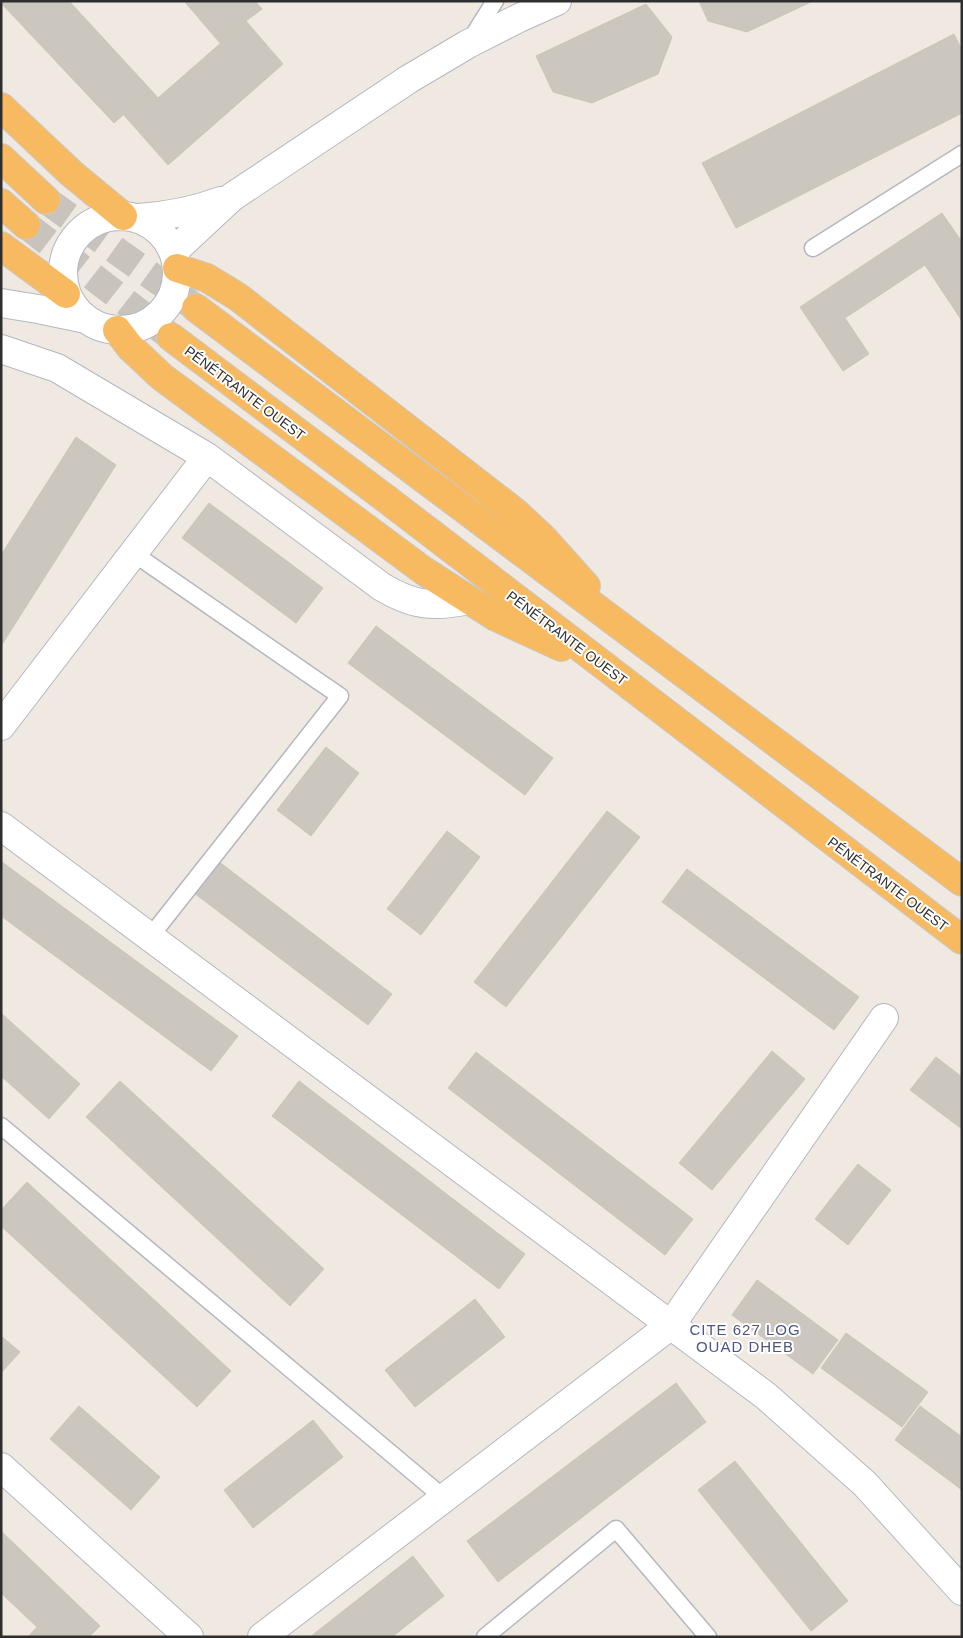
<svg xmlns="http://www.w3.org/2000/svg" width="963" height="1638" viewBox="0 0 963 1638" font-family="Arial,sans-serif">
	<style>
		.building { fill: #cbc7bf; stroke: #cbc5ba }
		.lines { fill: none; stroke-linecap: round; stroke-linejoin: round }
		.trunk-tunnel { stroke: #c8c4bd; stroke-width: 28; stroke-dasharray: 28 14; stroke-linecap: butt }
		.service-casing { stroke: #b4b7c1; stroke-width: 19 }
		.minor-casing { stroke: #b4b7c1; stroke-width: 30 }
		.secondary-casing { stroke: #b4b7c1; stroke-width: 30 }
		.trunk-casing { stroke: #c9c9c9; stroke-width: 30 }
		.service { stroke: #fff; stroke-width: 16 }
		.minor { stroke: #fff; stroke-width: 28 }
		.secondary { stroke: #fff; stroke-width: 28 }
		.trunk { stroke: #f8ba60; stroke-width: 28 }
		.labels { text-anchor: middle; stroke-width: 4; stroke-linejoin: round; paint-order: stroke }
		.street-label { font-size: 14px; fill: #2e2e2e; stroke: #fff }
		.neighbourhood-label { font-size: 15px; letter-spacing: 1px; fill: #4d5680; stroke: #fff }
	</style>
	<rect width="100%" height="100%" fill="#efe9e1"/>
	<path class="building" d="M1 1H69L151 90 114 123 1 3Z
		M184 1H255L262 9 246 21 221 44Z
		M699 1H813L747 32 708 21Z
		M646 4 672 37 658 74 592 103 553 92 536 56Z
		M246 21 283 64 168 165 123 114 151 90 158 98Z
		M954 34 962 50V113L736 228 702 163Z
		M942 213 962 242V321L925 265 845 318 869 354 843 371 800 307Z
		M76 437 116 465 1 646V555Z
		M209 503 323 588 296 623 182 538Z
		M376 626 553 758 525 795 348 663Z
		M326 747 359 773 311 836 277 810Z
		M607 811 640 837 506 1007 474 982Z
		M447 831 480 857 421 935 387 909Z
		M218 861 392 994 368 1025 194 893Z
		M2 862 238 1036 211 1071 1 916Z
		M687 869 859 997 834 1030 662 902Z
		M1 1013 80 1084 49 1119 1 1076Z
		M772 1051 805 1079 712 1190 679 1163Z
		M476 1052 693 1219 665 1255 448 1088Z
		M936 1057 962 1077V1129L910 1090Z
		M120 1081 324 1269 290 1306 86 1117Z
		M299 1081 525 1254 499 1289 272 1116Z
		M858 1164 891 1190 848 1245 815 1219Z
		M27 1182 231 1371 197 1407 1 1226V1210Z
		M757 1280 838 1340 813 1374 732 1315Z
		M475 1299 505 1337 415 1407 385 1370Z
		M846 1333 928 1392 902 1427 821 1368Z
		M1 1336 20 1352 1 1373Z
		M676 1383 706 1422 498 1582 467 1541Z
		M79 1406 160 1477 131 1510 50 1439Z
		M920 1406 962 1437V1490L895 1440Z
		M313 1420 343 1457 253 1528 224 1490Z
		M735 1461 848 1601 811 1631 698 1490Z
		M1 1531 100 1626 89 1637H28L37 1627 1 1593Z
		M413 1556 444 1596 392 1637H310Z"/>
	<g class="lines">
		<path class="trunk-tunnel" d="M46 200 196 308
			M26 225 171 337"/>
		<g class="service-casing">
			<path id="service" d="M471 39 495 1
				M813 248 962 154
				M133 553 318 681 340 696 150 937
				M1 1126 444 1498
				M485 1637 616 1529 708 1637"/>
		</g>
		<g class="minor-casing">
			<path id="minor" d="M1 349 57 368 207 457 382 587C412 605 433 608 468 600
				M1 726 207 457
				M1 826 766 1396 865 1484 962 1591
				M1 1467 189 1637
				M262 1637 671 1325 884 1018"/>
		</g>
		<g class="secondary-casing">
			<path id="secondary" d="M63 273a57 57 0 1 1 114 0a57 57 0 1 1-114 0Z
				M139 218C167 216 194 211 221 201
				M173 252 232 197 409 79 468 44 519 18 557 1
				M1 303 38 309 86 319"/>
		</g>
		<g class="trunk-casing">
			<path id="trunk" d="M1 107 71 173 123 216
				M1 158 46 200
				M1 203 26 225
				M1 246 66 294
				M177 268 207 278 238 297 515 512 543 538 586 586
				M196 308 962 882
				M117 330 130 347 162 377 424 571 496 617 561 647
				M171 337 389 501 962 940"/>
		</g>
		<use href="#service" class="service"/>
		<use href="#minor" class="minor"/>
		<use href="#secondary" class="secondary"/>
		<use href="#trunk" class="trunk"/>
	</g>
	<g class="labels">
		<g class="street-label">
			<text transform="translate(245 393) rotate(37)" y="5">PÉNÉTRANTE OUEST</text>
			<text transform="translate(567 638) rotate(37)" y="5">PÉNÉTRANTE OUEST</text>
			<text transform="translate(888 884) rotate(37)" y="5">PÉNÉTRANTE OUEST</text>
		</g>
		<g class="neighbourhood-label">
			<text x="745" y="1335">CITE 627 LOG<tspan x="745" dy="17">OUAD DHEB</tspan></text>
		</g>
	</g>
	<rect width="963" height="1638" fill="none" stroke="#2e2e2e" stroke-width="5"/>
</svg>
